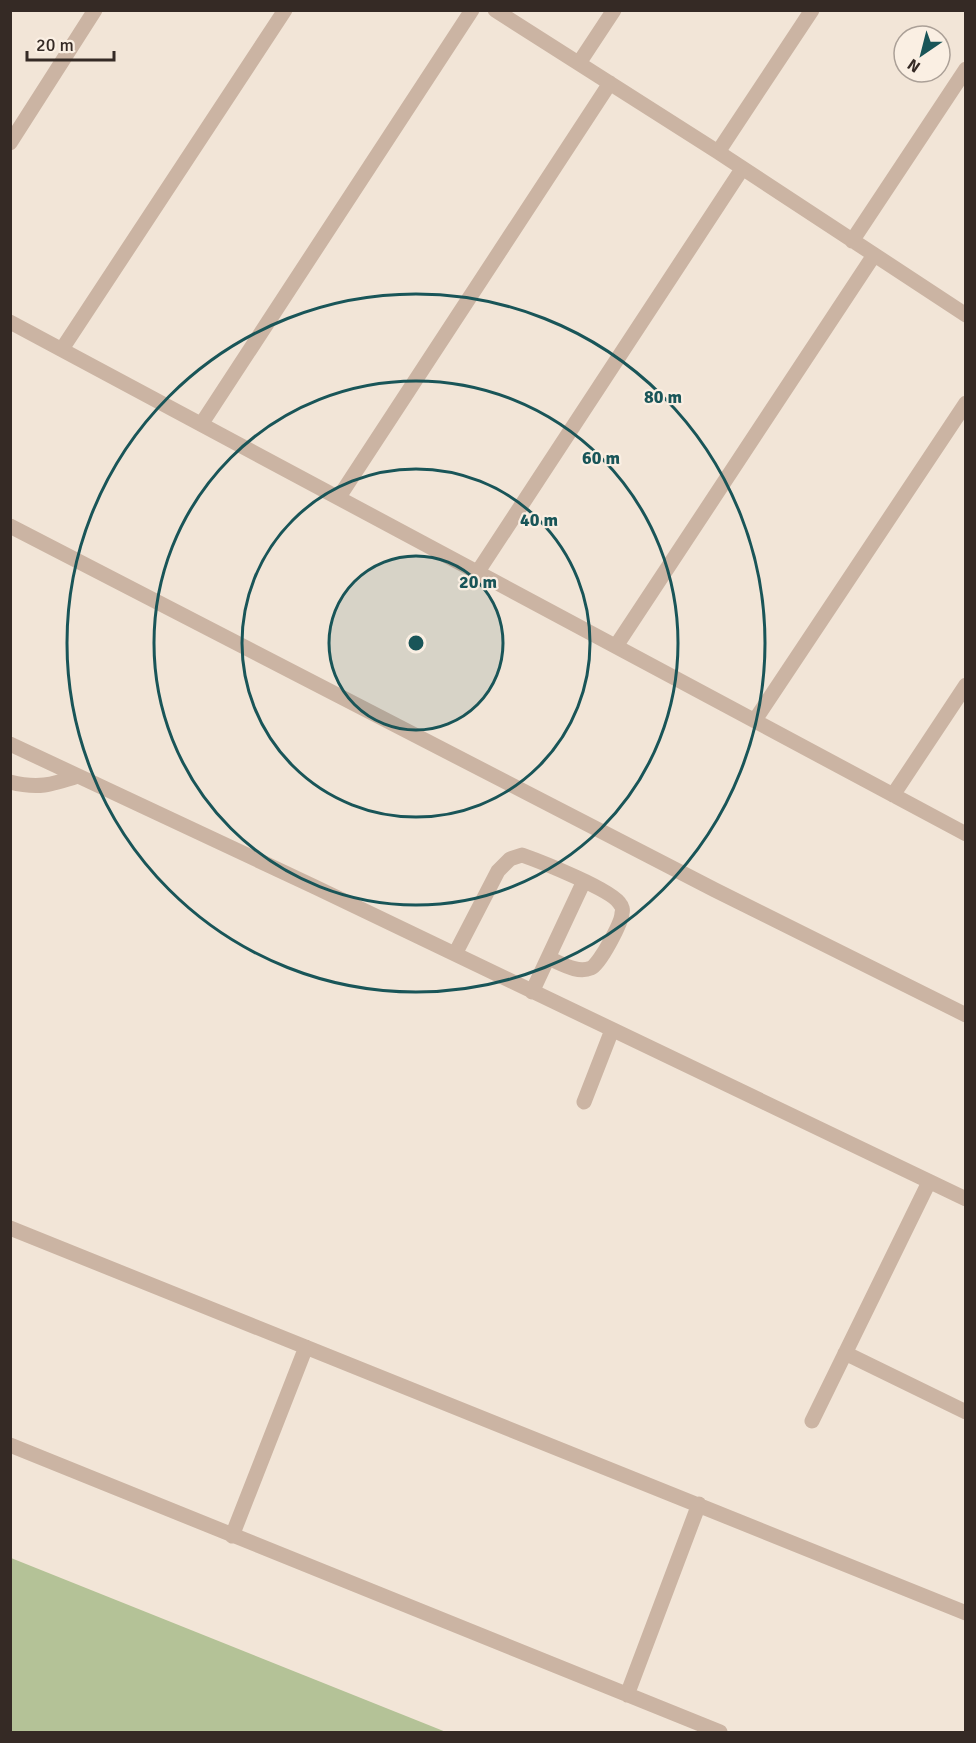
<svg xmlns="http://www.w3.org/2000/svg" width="976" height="1743" viewBox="0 0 976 1743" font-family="Signika,sans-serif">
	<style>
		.green { fill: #b4c297 }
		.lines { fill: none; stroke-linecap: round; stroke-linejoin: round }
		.minor { stroke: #cbb4a3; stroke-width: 15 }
		.ring { fill: none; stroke: #195558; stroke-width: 3 }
		.centre { fill: #195558; stroke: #faefe3; stroke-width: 3 }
		.ring-label { font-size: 18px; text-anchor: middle; font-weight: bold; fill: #195558; stroke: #faefe3; stroke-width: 4.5; stroke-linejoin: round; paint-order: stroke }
	</style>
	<rect width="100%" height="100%" fill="#f2e5d7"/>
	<path class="green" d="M10 1558H11L446 1732H11Z"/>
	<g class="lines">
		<path class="minor" d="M495 10 718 152 966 315
			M579 63 614 10
			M10 143 95 10
			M718 152 812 10
			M852 241 966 69
			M10 322 966 834
			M62 349 285 10
			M202 423 472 10
			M339 497 610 83
			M10 526 715 890 966 1015
			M477 573 742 169
			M616 646 874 255
			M755 720 966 403
			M10 744 315 887 966 1199
			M10 782C38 789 51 785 78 776
			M893 795 966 685
			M455 954 498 871 510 859 522 855C539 861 613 890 620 904 622 906 623 910 622 913 622 922 600 964 591 968 577 974 561 963 548 958
			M532 992 584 881
			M584 1102 612 1030
			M10 1228 966 1613
			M845 1353 966 1412
			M812 1421 929 1182
			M10 1445 720 1732
			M232 1536 306 1347
			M627 1695 699 1504"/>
	</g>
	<circle cx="416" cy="643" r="87" fill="#195558" fill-opacity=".12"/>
	<g class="ring">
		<circle cx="416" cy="643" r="87"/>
		<circle cx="416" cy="643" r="174"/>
		<circle cx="416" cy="643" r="262"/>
		<circle cx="416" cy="643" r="349"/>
	</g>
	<circle cx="416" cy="643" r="9" class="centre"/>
	<g class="ring-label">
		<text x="663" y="403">80 m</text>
		<text x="601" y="464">60 m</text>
		<text x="539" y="526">40 m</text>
		<text x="478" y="588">20 m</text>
	</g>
	<rect width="976" height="1743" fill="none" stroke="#352a25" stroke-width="24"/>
	<g transform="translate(922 54) rotate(215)"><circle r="28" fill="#faefe3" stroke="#aba097" stroke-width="1.5"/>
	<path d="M0-4.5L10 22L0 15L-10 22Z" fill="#195558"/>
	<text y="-9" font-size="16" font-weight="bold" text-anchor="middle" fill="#352a25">N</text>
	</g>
	<path d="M27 51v9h87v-9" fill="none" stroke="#352a25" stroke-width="3"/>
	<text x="36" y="51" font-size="18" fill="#352a25" stroke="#faefe3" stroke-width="4.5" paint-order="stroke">20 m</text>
</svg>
